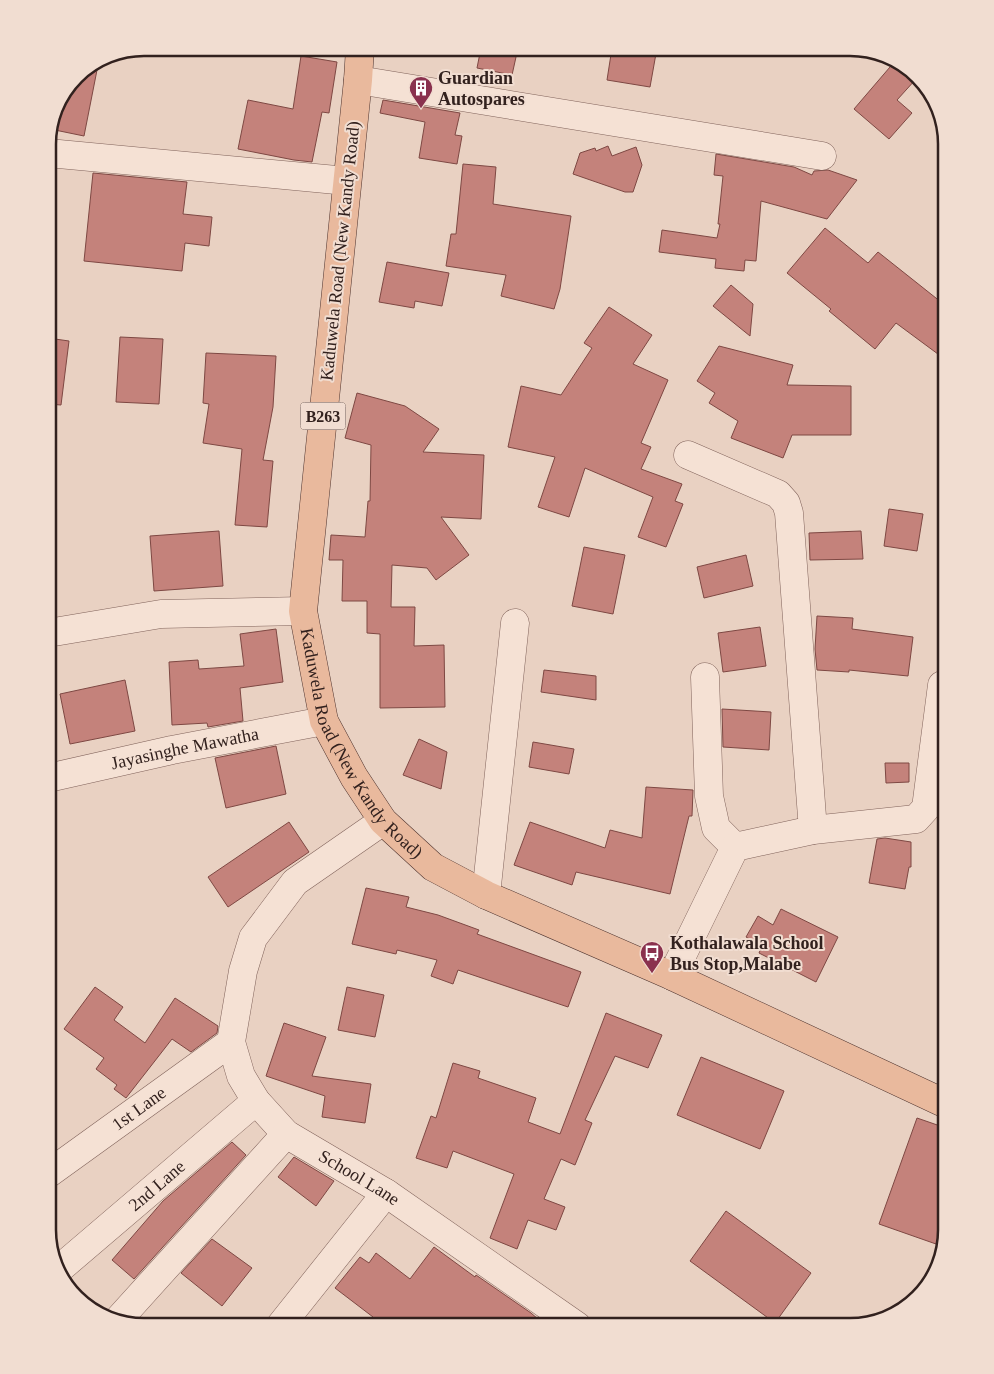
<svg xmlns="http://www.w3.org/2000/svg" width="994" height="1374" viewBox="0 0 994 1374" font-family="Georgia,serif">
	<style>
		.building { fill: #c4827b; stroke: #7e4843 }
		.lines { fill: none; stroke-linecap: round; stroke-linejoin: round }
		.street-casing { stroke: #81635b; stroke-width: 29 }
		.primary-casing { stroke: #4f342f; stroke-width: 29 }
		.street { stroke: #f5e1d4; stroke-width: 28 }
		.primary { stroke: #e9b99d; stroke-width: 28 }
		.labels { text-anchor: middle; stroke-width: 4; stroke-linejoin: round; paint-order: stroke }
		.shield { fill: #f1ddd1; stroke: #6b5954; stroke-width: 1 }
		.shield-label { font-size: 16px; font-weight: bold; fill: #32211e }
		.poi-label { font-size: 18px; font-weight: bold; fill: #32211e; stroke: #f1ddd1; text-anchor: start }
		.street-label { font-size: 18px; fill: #32211e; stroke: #f1ddd1 }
		.rim { fill: none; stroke: #32211e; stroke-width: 2.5 }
	</style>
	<rect width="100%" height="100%" fill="#e9d1c2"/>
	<path class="building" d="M481 48H518L512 75 477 68Z
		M612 48H657L650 87 607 80Z
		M301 56 337 62 329 113 322 112 312 162 294 160 238 149 248 100 293 109Z
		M896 60 916 79 897 100 912 113 889 139 854 109Z
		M98 65 84 136 50 129 57 102 80 72Z
		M383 100 460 113 455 135 462 136 457 164 419 158 425 122 380 113Z
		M608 146 612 156 636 147 642 165 633 192H625L573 174 580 153 595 148 596 151Z
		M716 154 794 167 812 175 814 171 828 170 857 180 827 219 761 201 756 261 745 260 744 271 715 268 716 259 659 252 662 230 717 238 720 224H718L723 176 714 175Z
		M463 164 496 167 493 204 571 216 560 289 554 309 501 296 506 275 446 266 451 234H456Z
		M93 173 187 182 183 214 212 217 209 246 185 243 182 271 84 261Z
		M825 228 868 263 878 252 946 306V360L896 323 875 349 829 311 831 309 787 273Z
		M387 262 449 273 442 306 415 301 414 308 379 302Z
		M731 285 753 304 750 336 713 306Z
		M609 307 652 335 633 364 668 380 641 443 651 447 641 469 682 484 675 501 683 504 666 547 638 537 653 497 585 468 569 517 538 507 555 457 508 447 521 386 561 395 592 348 584 343Z
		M120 337 163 339 159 404 116 402Z
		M48 338 69 341 61 405 48 404Z
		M719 346 793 365 787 385 851 386V435H792L783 458 731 438 738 421 709 403 715 393 697 381Z
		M206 353 276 356 273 407 263 460 273 461 267 527 235 525 242 449 203 443 209 404 203 403Z
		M357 393 405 406 439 429 423 452 484 455 481 519 441 517 469 555 436 580 427 568 392 565 391 607H415L414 646 444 645 445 707 380 708V634L367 633V601H342L343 560H329L331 535 365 537 368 501H370L371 445 345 438Z
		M889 509 923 514 917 551 884 546Z
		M219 531 223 586 154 591 150 536Z
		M861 531 863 559 810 560 809 533Z
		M584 547 625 555 613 614 572 606Z
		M746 555 753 586 704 598 697 567Z
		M817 616 853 618 852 629 913 637 908 676 849 670V672L817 670 815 649Z
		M760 627 766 666 723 672 718 633Z
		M276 629 283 682 240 688 243 721 208 727 207 723 172 725 169 662 198 660 199 669 244 666 240 634Z
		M544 670 596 676V700L541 692Z
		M125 680 135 731 70 744 60 694Z
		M722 709 771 712 769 750 723 747Z
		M419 739 447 752 441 789 403 775Z
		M533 742 574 749 569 774 529 767Z
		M276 746 286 794 226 808 215 758Z
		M885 763H909V782L886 783Z
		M646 787 693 790 692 816H689L670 894 576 872 572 885 514 865 530 822 605 848 610 830 642 838Z
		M289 822 309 852 228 907 208 877Z
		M885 838 911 842V867H909L905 889 869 883 877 839Z
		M366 888 409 897 406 907 438 915 479 930 477 934 581 972 568 1007 458 970 453 984 431 976 437 960 397 950 396 954 352 944Z
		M781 909 838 937 816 982 759 953 762 946 746 937 758 916 773 925Z
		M95 987 123 1007 114 1020 145 1043 175 998 218 1026 217 1033 191 1052 172 1039 126 1098 114 1089 117 1085 96 1069 104 1058 64 1029Z
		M347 987 384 995 375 1037 338 1030Z
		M606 1013 662 1035 648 1068 615 1056 585 1120 592 1123 575 1165 561 1159 544 1199 565 1207 556 1230 528 1220 517 1249 490 1238 514 1174 453 1151 447 1168 416 1158 431 1116 436 1118 453 1063 480 1071 478 1078 536 1098 528 1122 560 1134Z
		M284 1023 326 1037 312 1076 371 1084 365 1123 322 1117 325 1096 266 1076Z
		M701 1057 784 1091 760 1149 677 1115Z
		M917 1118 946 1128V1214L936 1244 879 1224Z
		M232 1142 246 1155 134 1279 112 1260 163 1201Z
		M294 1157 334 1181 316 1206 278 1177Z
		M726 1211 811 1273 775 1323 690 1261Z
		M212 1239 252 1268 222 1306 181 1273Z
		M434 1247 475 1277 476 1275 531 1313 546 1326H366L373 1317 335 1288 360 1257 369 1263 376 1253 410 1279Z"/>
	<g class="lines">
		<g class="street-casing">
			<g id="street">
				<path d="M358 80 822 156"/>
				<path d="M48 153 347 181"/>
				<path d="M688 455 778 494 786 503 789 513 813 830"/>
				<path d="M48 633 161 614 303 611"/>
				<path d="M705 677 709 796 716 828 735 847"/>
				<path id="s1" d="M48 778 172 750 324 721"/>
				<path id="s2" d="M383 821 295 882 253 938 243 971 231 1042 241 1076 256 1101 286 1134 386 1193 577 1326"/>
				<path d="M486 895 515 623"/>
				<path d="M672 976 735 847 813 830 916 819 926 808 942 685"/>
				<path id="s3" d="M48 1174 231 1042"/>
				<path id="s4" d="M58 1270 256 1101"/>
				<path d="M118 1320 286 1134"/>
				<path d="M280 1326 386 1193"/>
			</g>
		</g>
		<g class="primary-casing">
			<g id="primary">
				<path id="s5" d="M360 48 358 80 303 611 324 721 354 777 383 821 433 867 486 895 672 976 946 1104"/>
			</g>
		</g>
		<use href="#street" class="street"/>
		<use href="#primary" class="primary"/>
	</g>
	<defs>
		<g id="building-pin" transform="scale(1.25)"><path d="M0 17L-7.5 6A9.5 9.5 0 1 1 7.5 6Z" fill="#8a314e" stroke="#f1ddd1"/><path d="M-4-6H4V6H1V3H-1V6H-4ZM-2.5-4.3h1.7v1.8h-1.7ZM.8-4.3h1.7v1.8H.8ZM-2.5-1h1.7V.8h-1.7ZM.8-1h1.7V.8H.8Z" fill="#fff"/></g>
		<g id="bus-pin" transform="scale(1.25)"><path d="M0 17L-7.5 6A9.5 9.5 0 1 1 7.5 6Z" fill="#8a314e" stroke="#f1ddd1"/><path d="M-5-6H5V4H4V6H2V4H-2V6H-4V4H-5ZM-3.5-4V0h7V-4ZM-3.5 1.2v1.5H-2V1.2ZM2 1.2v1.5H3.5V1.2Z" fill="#fff"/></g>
	</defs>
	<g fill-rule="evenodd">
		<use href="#building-pin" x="421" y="88"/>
		<use href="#bus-pin" x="652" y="953"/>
	</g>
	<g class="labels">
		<rect class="shield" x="300.5" y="402.5" width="45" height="27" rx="4"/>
		<g class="shield-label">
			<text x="323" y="422">B263</text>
		</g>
		<g class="poi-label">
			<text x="438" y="84">Guardian<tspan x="438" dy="21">Autospares</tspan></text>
			<text x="670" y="949">Kothalawala School<tspan x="670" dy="21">Bus Stop,Malabe</tspan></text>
		</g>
		<g class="street-label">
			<text transform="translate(340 251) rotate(-84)" y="6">Kaduwela Road (New Kandy Road)</text>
			<text dy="6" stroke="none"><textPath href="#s5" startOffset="714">Kaduwela Road (New Kandy Road)</textPath></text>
			<text dy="6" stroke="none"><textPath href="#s1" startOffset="140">Jayasinghe Mawatha</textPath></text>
			<text dy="6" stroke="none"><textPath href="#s3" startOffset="112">1st Lane</textPath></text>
			<text dy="6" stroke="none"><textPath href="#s2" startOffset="478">School Lane</textPath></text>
			<text dy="6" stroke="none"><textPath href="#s4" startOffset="130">2nd Lane</textPath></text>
		</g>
	</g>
	<path d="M0 0H994V1374H0ZM144 56H850A88 88 0 0 1 938 144V1230A88 88 0 0 1 850 1318H144A88 88 0 0 1 56 1230V144A88 88 0 0 1 144 56Z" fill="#f1ddd1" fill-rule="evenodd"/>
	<path class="rim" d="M144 56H850A88 88 0 0 1 938 144V1230A88 88 0 0 1 850 1318H144A88 88 0 0 1 56 1230V144A88 88 0 0 1 144 56Z"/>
</svg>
